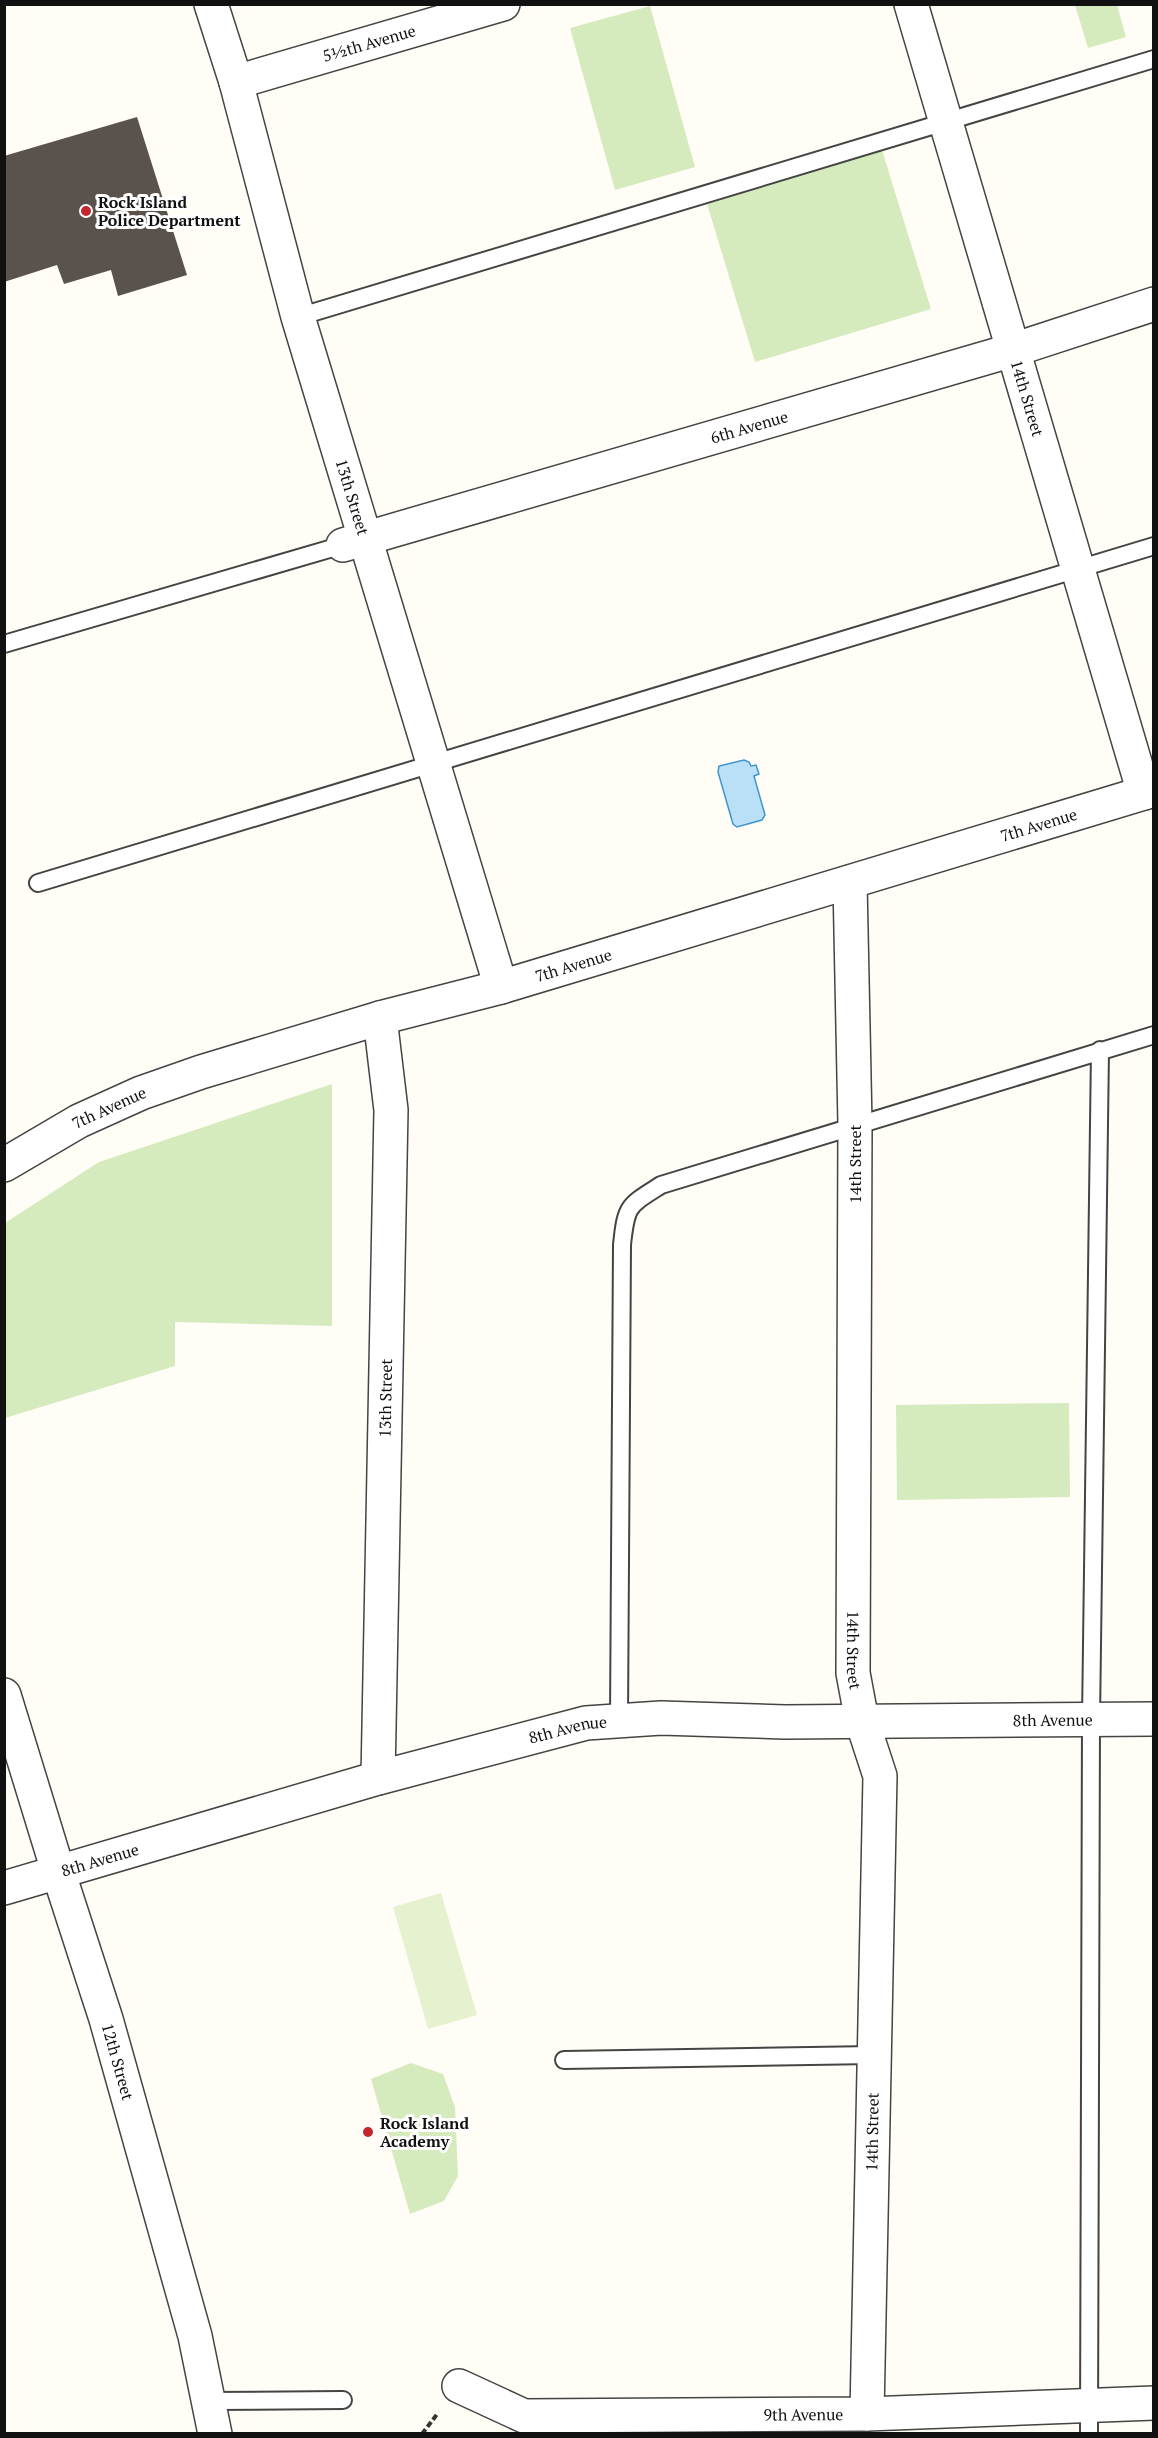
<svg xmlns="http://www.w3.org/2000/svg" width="1158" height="2438" viewBox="0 0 1158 2438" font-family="'PT Serif',serif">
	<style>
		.green { fill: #d5ebbd }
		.pitch { fill: #e6f2cf }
		.water { fill: #b9e0f7; stroke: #3f96cf; stroke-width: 1.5 }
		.building { fill: #5a524d }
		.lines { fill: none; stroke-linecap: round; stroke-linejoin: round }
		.service-casing { stroke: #444; stroke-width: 20 }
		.minor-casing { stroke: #444; stroke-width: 36 }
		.tertiary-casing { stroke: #444; stroke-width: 36 }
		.path { stroke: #333; stroke-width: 4; stroke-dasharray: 6 3; stroke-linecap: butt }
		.service { stroke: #fff; stroke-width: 16 }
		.minor { stroke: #fff; stroke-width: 33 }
		.tertiary { stroke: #fff; stroke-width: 33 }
		.poi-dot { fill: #c4262e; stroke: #fff; stroke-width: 2 }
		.labels { text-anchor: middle; stroke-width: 6; stroke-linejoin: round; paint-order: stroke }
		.street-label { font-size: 16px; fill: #111; stroke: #fff }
		.poi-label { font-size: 16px; font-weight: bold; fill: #111; stroke: #fff; text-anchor: start }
	</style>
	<rect width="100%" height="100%" fill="#fffdf5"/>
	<path class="green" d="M1075 5H1117L1126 37 1088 48Z
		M650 6 695 167 615 190 570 28Z
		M882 150 931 309 755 362 707 204Z
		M332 1084V1326L175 1322V1366L5 1418V1223L99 1162Z
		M1069 1403 1070 1497 897 1500 896 1405Z
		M411 2063 443 2074 455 2107 458 2176 444 2201 410 2214 371 2079Z"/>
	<path class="pitch" d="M441 1893 477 2015 428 2029 393 1907Z"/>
	<path class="water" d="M744 760 749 762 751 766 756 765 759 774 754 776 765 815 762 820 737 827 733 824 718 772 719 766Z"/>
	<path class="building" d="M137 117 187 275 118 296 111 270 64 284 57 265 4 282V156Z"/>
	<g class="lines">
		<g class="service-casing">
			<path id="service" d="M298 317 1154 59
				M4 644 343 545
				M38 883 1154 546
				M619 1719 622 1245C626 1205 628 1206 661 1185L1154 1035
				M564 2060 874 2055
				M208 2401 343 2400
				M1089 2434 1091 1719 1100 1050"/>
		</g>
		<g class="minor-casing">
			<g id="minor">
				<path id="s1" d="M211 4 236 82 298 317 501 987"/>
				<path id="s2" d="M911 4 1144 793"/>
				<path d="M236 82 503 4"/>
				<path id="s3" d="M343 545 1013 350 1154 304"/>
				<path id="s4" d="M850 882 855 1125 853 1673 862 1721 880 1776 867 2414"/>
				<path id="s5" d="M378 1778 391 1110 380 1018"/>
				<path id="s6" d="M4 1888 378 1778 586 1723 661 1718 785 1722 1154 1719"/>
				<path id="s7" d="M459 2386 524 2416 867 2414 1154 2403"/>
			</g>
		</g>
		<g class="tertiary-casing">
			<g id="tertiary">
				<path id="s8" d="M4 1165 79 1121 141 1093 201 1072 380 1018 501 987 1154 790"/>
				<path id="s9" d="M4 1695 58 1871 106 2019 195 2336 215 2434"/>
			</g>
		</g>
		<path class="path" d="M422 2434 438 2413"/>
		<use href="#service" class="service"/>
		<use href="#minor" class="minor"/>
		<use href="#tertiary" class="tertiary"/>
	</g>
	<g class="poi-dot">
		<circle cx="86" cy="211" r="6"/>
		<circle cx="368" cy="2132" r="6"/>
	</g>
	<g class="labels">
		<g class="street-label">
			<text transform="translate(369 43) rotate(-16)" y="6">5½th Avenue</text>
			<text dy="6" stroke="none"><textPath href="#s2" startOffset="411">14th Street</textPath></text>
			<text dy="6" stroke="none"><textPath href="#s3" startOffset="423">6th Avenue</textPath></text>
			<text dy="6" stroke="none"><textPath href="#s1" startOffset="513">13th Street</textPath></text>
			<text dy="6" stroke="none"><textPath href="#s8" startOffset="1092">7th Avenue</textPath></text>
			<text dy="6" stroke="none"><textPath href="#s8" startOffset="606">7th Avenue</textPath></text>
			<text dy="6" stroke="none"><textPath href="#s8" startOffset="120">7th Avenue</textPath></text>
			<text transform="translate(855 1164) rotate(-90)" y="6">14th Street</text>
			<text dy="6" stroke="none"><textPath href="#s5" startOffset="380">13th Street</textPath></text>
			<text dy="6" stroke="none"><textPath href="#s4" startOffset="768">14th Street</textPath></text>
			<text dy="6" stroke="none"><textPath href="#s6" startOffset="1072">8th Avenue</textPath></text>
			<text dy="6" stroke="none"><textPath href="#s6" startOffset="586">8th Avenue</textPath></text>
			<text dy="6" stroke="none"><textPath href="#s6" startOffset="100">8th Avenue</textPath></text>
			<text dy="6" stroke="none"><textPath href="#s9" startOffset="384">12th Street</textPath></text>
			<text transform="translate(872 2132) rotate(-89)" y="6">14th Street</text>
			<text dy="6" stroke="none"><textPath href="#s7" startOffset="351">9th Avenue</textPath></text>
		</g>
		<g class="poi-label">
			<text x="98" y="208">Rock Island<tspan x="98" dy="18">Police Department</tspan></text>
			<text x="380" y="2129">Rock Island<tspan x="380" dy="18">Academy</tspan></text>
		</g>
	</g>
	<rect width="1158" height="2438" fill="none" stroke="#111111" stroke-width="12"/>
</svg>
